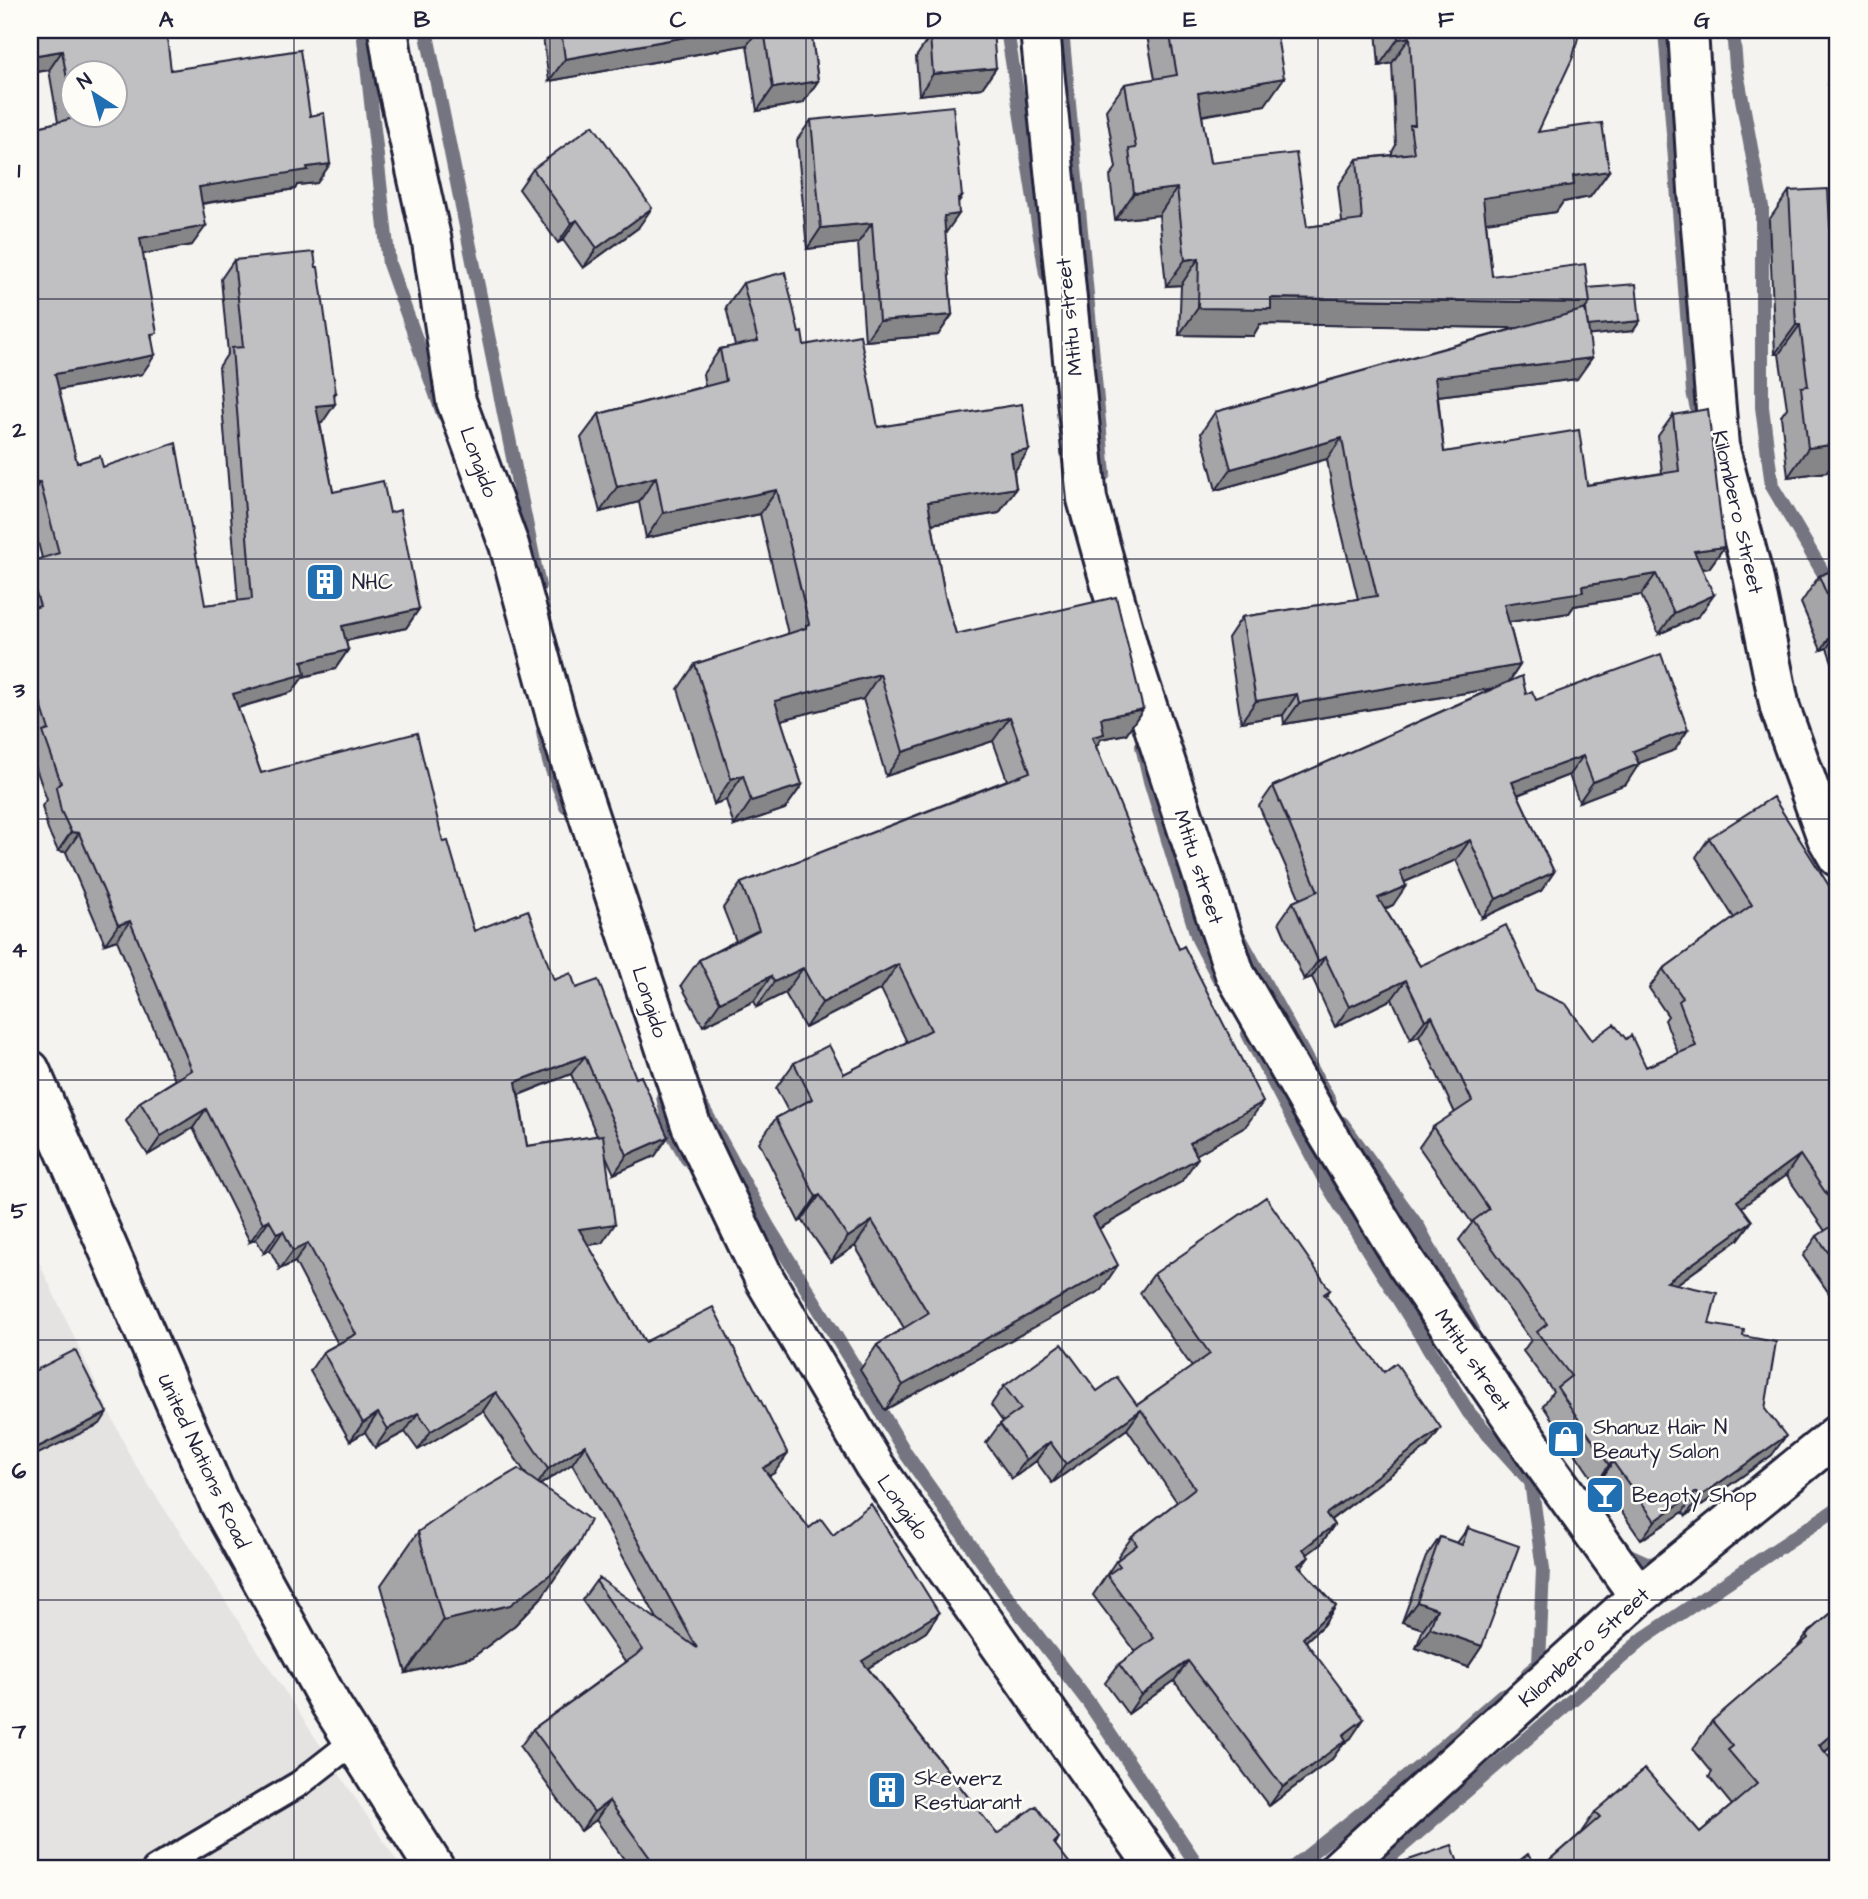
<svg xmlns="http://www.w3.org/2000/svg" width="1868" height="1899" viewBox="0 0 1868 1899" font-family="'Architects Daughter',sans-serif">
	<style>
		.built { fill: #e4e3e2 }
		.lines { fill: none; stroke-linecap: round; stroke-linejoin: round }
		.stream { stroke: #757582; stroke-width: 14 }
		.service-casing { stroke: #22223b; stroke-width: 30 }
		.minor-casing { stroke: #22223b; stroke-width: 44 }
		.tertiary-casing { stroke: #22223b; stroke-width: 44 }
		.service { stroke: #fdfcf7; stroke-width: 24 }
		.minor { stroke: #fdfcf7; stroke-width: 38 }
		.tertiary { stroke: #fdfcf7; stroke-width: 38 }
		.wall { fill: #a5a4a7; stroke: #22223b; stroke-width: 2; fill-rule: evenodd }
		.shaded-wall { fill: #868688; stroke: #22223b; stroke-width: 2 }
		.building { fill: #c0bfc2; stroke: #22223b; stroke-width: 2; fill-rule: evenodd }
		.grid { fill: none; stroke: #22223b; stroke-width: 2; stroke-opacity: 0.55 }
		.labels { text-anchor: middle; stroke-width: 5; stroke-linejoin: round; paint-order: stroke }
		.street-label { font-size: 21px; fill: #22223b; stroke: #fdfcf7 }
		.poi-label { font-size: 21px; fill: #22223b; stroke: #fdfcf7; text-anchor: start }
		.neatline { fill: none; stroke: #22223b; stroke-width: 2.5 }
		.grid-label { font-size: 23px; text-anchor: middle; font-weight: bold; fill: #22223b }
	</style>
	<rect width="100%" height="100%" fill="#f4f3ef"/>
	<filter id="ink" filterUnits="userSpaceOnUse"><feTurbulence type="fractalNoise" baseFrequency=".0143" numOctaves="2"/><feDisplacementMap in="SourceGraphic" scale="14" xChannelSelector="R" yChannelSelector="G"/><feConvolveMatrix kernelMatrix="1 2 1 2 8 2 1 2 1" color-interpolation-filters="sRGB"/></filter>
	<g filter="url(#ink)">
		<path class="built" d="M30 1243 131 1458 402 1869H30Z"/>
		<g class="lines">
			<path class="stream" d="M363 30 389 264 443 414
				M426 30 539 586
				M1007 30 1046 274
				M1062 30 1104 474
				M1665 30 1693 392 1701 427
				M1733 30 1736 67 1762 207V407L1772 486 1838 598
				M543 732 549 762 566 806
				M1142 746 1150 781 1198 939 1219 979
				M1239 936 1330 1102
				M1248 1034 1325 1181 1469 1413 1531 1482 1543 1569 1539 1664 1528 1673
				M663 1097 670 1129 687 1159
				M702 1106 769 1228 856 1369 906 1454 1003 1591 1089 1703 1200 1869
				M1342 1123 1419 1228 1473 1330
				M1620 1551 1651 1565 1664 1557
				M1291 1869 1424 1763 1502 1695
				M1376 1869 1644 1638 1838 1508"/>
			<g class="service-casing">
				<path id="service" d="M155 1869 299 1784 354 1741"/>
			</g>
			<g class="minor-casing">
				<path id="minor" d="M388 30 396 80 432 242 456 401 509 545 557 720 691 1125 765 1280 874 1465 1157 1869
					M1040 30 1087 499 1130 654 1235 974 1315 1113 1406 1263 1537 1454 1639 1596
					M1688 30 1698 190 1719 446 1753 575 1780 708 1827 838 1838 857
					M1339 1869 1639 1596 1838 1434"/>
			</g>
			<g class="tertiary-casing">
				<path id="tertiary" d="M30 1070 219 1502 331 1705 435 1869"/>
			</g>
			<use href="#service" class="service"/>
			<use href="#minor" class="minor"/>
			<use href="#tertiary" class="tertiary"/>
		</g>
		<path class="wall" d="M30 30 171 70 310 116 330 164 317 183 297 185 295 189 202 204 192 245 143 254 152 339 142 374 58 390 77 463 103 467 205 605 238 601 219 367 228 353 221 279 234 260 334 396 322 423H320L333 492 390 513 419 609 406 628 346 641 348 650 335 669 303 677 292 692 238 708 261 773 443 842 474 931 554 980 576 988 636 1078 668 1137 655 1156 614 1174 605 1154 602 1243 588 1245 645 1342 774 1473 769 1476 809 1528 833 1535 939 1613 926 1632 868 1668 997 1834 1059 1838 1055 1845 1074 1869H631L596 1820 581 1831 520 1747 533 1729 625 1662 582 1600 596 1581 658 1620 572 1464 540 1485 541 1598 515 1625 473 1657 406 1673 381 1585 418 1532 526 1474 483 1411 418 1450 405 1432 375 1448 365 1432 350 1441 310 1371 323 1352 338 1344 295 1262 280 1269 270 1250 264 1253 256 1239 250 1242 193 1128 148 1155 126 1121 140 1102 175 1080 117 940 105 944 66 852 58 851 48 830 42 806 47 800 30 751 34 744 30 730V562L42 558 30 511V129L58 122 49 70 30 73ZM571 1074 597 1136 527 1146 519 1095Z
			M542 30H811L818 81 803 103 757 111 747 45 549 81Z
			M1146 30H1276L1265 105 1202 116 1210 163 1307 227 1342 222 1338 186 1357 159 1392 155V152L1396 145 1392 63 1379 66 1376 30H1580L1538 132 1609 171 1590 197 1563 202 1556 212 1486 221 1492 276 1588 288 1640 321 1633 331 1589 335 1577 379 1438 396 1444 452 1587 485 1662 473 1658 436 1673 415 1724 547 1709 568 1702 569 1699 616 1659 634 1641 595 1574 606 1569 613 1509 622 1520 665 1509 682 1536 700 1675 750 1639 763 1626 784 1579 802 1569 775 1518 795 1554 872 1541 891 1482 918 1456 860 1405 882 1393 905 1385 909 1420 966 1536 991 1592 1040 1646 1067 1678 1053 1665 1020 1668 1016 1649 988 1663 969 1734 918 1696 857 1709 838 1838 900V1306L1803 1256 1817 1236 1825 1231 1786 1175 1742 1207 1752 1221 1738 1240 1677 1284 1709 1324 1743 1336 1765 1409 1772 1455 1686 1516 1683 1512 1641 1540 1600 1481 1596 1484 1543 1406 1553 1391 1523 1351 1531 1340 1459 1240 1472 1223 1419 1147 1433 1127 1455 1113 1419 1036 1411 1039 1392 999 1335 1027 1312 977 1304 980 1279 922 1293 902 1300 899 1259 806 1273 786 1494 688 1284 724 1283 715 1241 722 1228 638 1242 617 1358 599 1335 505 1327 459 1216 490 1201 433 1215 412 1516 328 1260 324 1253 336 1179 335 1181 285 1166 286 1159 215 1115 220 1110 176 1116 168 1106 110 1125 84 1155 79Z
			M930 36 996 68 982 88 919 95 916 57Z
			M1838 70V98L1828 84Z
			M811 120 962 197 958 202 945 234 952 315 938 335 865 341 858 243 807 249 797 140Z
			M533 169 638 228 583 268 563 240 558 243 519 189Z
			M1789 191 1834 297H1838V456L1827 472 1788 477 1781 416 1787 408 1779 354H1775L1769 220Z
			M743 283 799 333 804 345 878 427 1029 450 1014 472 1016 488 999 513 932 524 945 596 956 634 1143 709 1126 734 1101 739 1096 747 1245 1127 1197 1154 1181 1182 1099 1229 1101 1290 885 1410 860 1370 877 1345 904 1328 855 1246 831 1262 802 1220 799 1222 759 1142 776 1118 788 1111 776 1088 794 1063 844 1074 907 1042 881 989 805 1028 785 993 757 1007 754 1001 703 1026 681 985 699 960 736 941 723 908 741 883 1007 780 993 741 886 776 863 699 781 720 802 785 785 809 734 826 726 800 714 804 678 689 695 664 788 634 760 514 646 538 639 502 600 512 581 438 599 414 705 386 703 374 720 349 735 346 726 307Z
			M1838 541V567L1830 554Z
			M1838 568V679L1827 648 1821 650 1801 603 1819 576Z
			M1154 1274 1330 1290 1326 1296 1427 1447 1331 1520 1334 1525 1321 1544 1307 1554 1301 1568 1336 1606 1323 1625 1306 1641 1351 1738 1343 1744 1332 1759 1269 1806 1174 1681 1128 1714 1105 1683 1119 1664 1136 1652 1093 1595 1116 1561 1119 1558 1118 1556 1132 1537 1177 1502 1127 1429 1052 1483 1036 1461 1012 1479 986 1443 1000 1424 1003 1422 991 1405 1004 1386 1097 1391 1137 1405 1192 1367 1140 1293Z
			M1468 1528 1482 1646 1468 1667 1416 1648 1423 1629 1402 1622 1426 1557 1440 1537 1457 1543Z
			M1838 1607V1741L1825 1752 1838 1869H1540L1580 1834 1595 1812 1700 1832 1732 1805 1709 1777 1712 1772 1693 1749 1712 1721 1796 1649 1806 1635Z"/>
		<path class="shaded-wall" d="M724 30H758L747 45 549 81 565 59Z
			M1617 30H1655L1654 31 1615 32Z
			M1410 37 1392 63 1379 66 1398 39Z
			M62 51 49 70 30 73 31 56Z
			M996 68 982 88 919 95 933 74Z
			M1284 78 1265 105 1180 119 1198 93Z
			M818 81 803 103 757 111 773 88Z
			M330 164 317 183 297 185 295 189 185 206 199 187 307 167Z
			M1609 171 1590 197 1563 202 1556 212 1465 225 1483 198 1573 176Z
			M1177 188 1159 215 1115 220 1134 193Z
			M962 197 949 215 959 214 945 234 930 236 958 198Z
			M652 208 638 228 583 268 597 248Z
			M577 220 563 240 558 243 572 223Z
			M872 223 858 243 807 249 821 228Z
			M206 226 192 245 127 257 140 238Z
			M1199 258 1181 285 1166 286 1185 260Z
			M1271 298 1590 303 1571 329 1260 324 1253 336 1179 335 1198 308Z
			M952 315 938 335 865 341 879 321Z
			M1640 321 1633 331 1574 337 1581 326Z
			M1796 325H1800L1779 354H1775Z
			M155 355 142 374 41 393 55 374Z
			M1592 358 1577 379 1421 398 1435 377Z
			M334 393H336L327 405 335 404 322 423 303 425 316 406Z
			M1838 430V456L1827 472 1788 477 1808 448Z
			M1342 438 1327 459 1216 490 1231 469Z
			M1029 450 1012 475 1011 453Z
			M656 477 639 502 600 512 617 487Z
			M40 482 30 497V485Z
			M1016 488 999 513 911 527 928 502Z
			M777 490 760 514 646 538 663 513Z
			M1724 547 1709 568 1679 572 1694 551Z
			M1656 574 1641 595 1574 606 1569 613 1490 625 1504 604 1582 586Z
			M1714 595 1699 616 1659 634 1674 613Z
			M419 609 406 628 329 644 342 626Z
			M1838 626V631L1827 648 1821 650Z
			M348 650 335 669 303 677 292 692 219 713 233 694 302 661Z
			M1520 665 1506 686 1284 724 1299 703Z
			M880 674 863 699 758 726 775 701Z
			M1297 694 1283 715 1241 722 1256 701Z
			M1143 709 1126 734 1101 739 1087 759 1074 762 1101 718Z
			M1010 717 993 741 886 776 903 752Z
			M1688 730 1675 750 1620 770 1633 751Z
			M1583 756 1569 775 1498 802 1512 782Z
			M1639 764 1626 784 1579 802 1593 782Z
			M743 775 726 800 714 804 731 779Z
			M802 785 785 809 734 826 751 801Z
			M71 832 79 833 66 852 58 851Z
			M1470 840 1456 860 1386 890 1400 871Z
			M1554 872 1541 891 1482 918 1496 899Z
			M1406 886 1393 905 1365 917 1378 898Z
			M130 921 117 940 105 944 118 925Z
			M1325 957 1312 977 1304 980 1318 961Z
			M898 964 881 989 805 1028 822 1003Z
			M803 968 785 993 757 1007 774 982Z
			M771 976 754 1001 703 1026 720 1002Z
			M1406 980 1392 999 1335 1027 1349 1007Z
			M1432 1016 1419 1036 1411 1039 1425 1020Z
			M585 1056 571 1074 503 1101 516 1082Z
			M1263 1102 1245 1127 1173 1168 1190 1143Z
			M206 1109 193 1128 148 1155 161 1136Z
			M668 1137 655 1156 614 1174 627 1155Z
			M1800 1155 1786 1175 1724 1220 1737 1201Z
			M1198 1158 1181 1182 1075 1242 1093 1217Z
			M820 1195 802 1220 799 1222 816 1197Z
			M269 1220 256 1239 250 1242 263 1223Z
			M872 1221 855 1246 831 1262 848 1237Z
			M1752 1221 1738 1240 1653 1301 1667 1282Z
			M615 1224 602 1243 566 1248 579 1229Z
			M283 1231 270 1250 264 1253 277 1234Z
			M308 1243 295 1262 280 1269 293 1251Z
			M1118 1265 1101 1290 885 1410 903 1385Z
			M496 1392 483 1411 418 1450 431 1431Z
			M1141 1410 1127 1429 1052 1483 1066 1464Z
			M107 1413 100 1424 30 1458V1451Z
			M378 1413 365 1432 350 1441 363 1423Z
			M418 1413 405 1432 375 1448 388 1429Z
			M1441 1428 1427 1447 1313 1533 1326 1514Z
			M1786 1436 1772 1455 1686 1516 1699 1497Z
			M1050 1442 1036 1461 1012 1479 1026 1460Z
			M585 1445 572 1464 535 1488 548 1469Z
			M788 1454 774 1473 750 1487 763 1468Z
			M1613 1462 1600 1481 1596 1484 1609 1465Z
			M1696 1492 1683 1512 1641 1540 1655 1521Z
			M1334 1525 1321 1544 1289 1568 1303 1549Z
			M578 1545 541 1598 515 1625 473 1657 406 1673 443 1621Z
			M1309 1557 1295 1576 1298 1565Z
			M1417 1602 1437 1609 1423 1629 1402 1622Z
			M1336 1606 1323 1625 1289 1657 1303 1638Z
			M939 1613 926 1632 849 1680 862 1661Z
			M1430 1628 1482 1646 1468 1667 1416 1648Z
			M1188 1661 1174 1681 1128 1714 1141 1695Z
			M1364 1719 1351 1738 1343 1744 1332 1759 1269 1806 1283 1787 1343 1735Z
			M1838 1729V1741L1800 1772 1819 1745Z
			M609 1801 596 1820 581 1831 594 1812Z"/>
		<path class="building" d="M30 30H166L171 70 300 50 310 116 324 113 330 164 307 167 308 170 199 187 206 226 140 238 157 333 151 334 155 355 55 374 77 463 100 456 103 467 176 443 205 605 252 599 232 348 243 347 234 260 314 252 316 267H318L336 393H334L335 404 316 406 333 492 383 481 390 513 400 510 419 609 342 626 348 650 302 661 305 674 233 694 261 773 417 733 443 842 448 841 474 931 528 910 554 980 571 973 576 988 598 980 636 1078 641 1076 668 1137 627 1155 585 1056 516 1082 527 1146 603 1135 615 1224 579 1229 645 1342 713 1307 788 1454 763 1468 809 1528 821 1519 833 1535 871 1504 939 1613 862 1661 997 1834 1036 1806 1059 1838 1054 1843 1074 1869H658L609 1801 594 1812 533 1729 643 1650 596 1581 599 1578 697 1648 585 1445 548 1469 496 1392 431 1431 418 1413 388 1429 378 1413 363 1423 323 1352 356 1334 308 1243 293 1251 283 1231 277 1234 269 1220 263 1223 206 1109 161 1136 140 1102 192 1070 130 921 118 925 79 833 71 832 61 811 56 787 61 783 43 732 49 730 30 669V609L40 606 30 575V562L59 553 40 482 30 485V129L74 118 62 51 31 56ZM74 74H116V116H74Z
			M561 30H724L565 59Z
			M764 30H811L818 81 773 88Z
			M993 30 996 68 933 74 930 36Z
			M1169 30H1276L1284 78 1198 93 1210 163 1296 153 1307 227 1362 220 1357 159 1414 153 1410 125H1415L1410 37 1398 39 1397 30H1580L1573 57 1538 132 1602 123 1609 171 1573 176 1574 185 1483 198 1492 276 1585 264 1590 303 1271 298V309L1198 308 1199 258 1185 260 1177 188 1134 193 1129 149 1136 148 1125 84 1177 75Z
			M953 106 962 197 958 198 959 214 944 216 952 315 879 321 872 223 821 228 811 120Z
			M593 125 652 208 597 248 577 220 572 223 533 169Z
			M1828 189 1834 297H1838V444L1808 448 1801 387 1808 386 1800 325H1796L1789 191Z
			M785 272 799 333 802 332 804 345 860 335 878 427 1022 404 1029 450 1011 453 1016 488 928 502 945 596 956 634 1116 597 1143 709 1101 718 1104 734 1092 737 1179 949 1184 946 1263 1102 1190 1143 1198 1158 1093 1217 1118 1265 903 1385 877 1345 928 1313 872 1221 848 1237 820 1195 816 1197 776 1118 812 1099 794 1063 829 1045 844 1074 931 1030 898 964 822 1003 803 968 774 982 771 976 720 1002 699 960 759 930 741 883 1030 772 1010 717 903 752 880 674 775 701 802 785 751 801 743 775 731 779 695 664 806 628V625L809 624 777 490 663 513 656 477 617 487 599 414 726 381 720 349 758 341 743 283Z
			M1636 284 1640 321 1588 326 1585 309 1590 303 1588 288Z
			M1586 309 1592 358 1435 377 1444 452 1579 430 1587 485 1679 471 1673 415 1708 409 1724 547 1694 551 1714 595 1674 613 1656 574 1582 586 1583 592 1504 604 1520 665 1299 703 1297 694 1256 701 1242 617 1377 596 1350 484 1342 438 1231 469 1215 412Z
			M1838 568V621L1819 576Z
			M1661 654 1688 730 1633 751 1639 764 1593 782 1583 756 1512 782 1554 872 1496 899 1470 840 1400 871 1406 886 1378 898 1420 966 1506 925 1536 991 1566 1004 1592 1040 1614 1024 1626 1039 1631 1035 1646 1067 1696 1046 1679 1001 1683 998 1663 969 1752 905 1709 838 1773 797 1838 900V1211L1800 1155 1737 1201 1752 1221 1667 1282 1717 1293 1709 1324 1744 1330 1743 1336 1776 1342 1765 1409 1786 1436 1699 1497 1696 1492 1655 1521 1613 1462 1609 1465 1557 1387 1571 1376 1537 1332 1547 1324 1473 1221 1489 1209 1433 1127 1472 1101 1432 1016 1425 1020 1406 980 1349 1007 1325 957 1318 961 1293 902 1318 891 1273 786 1522 676 1526 694 1532 691 1536 700Z
			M1266 1197 1330 1290 1324 1294 1384 1372 1396 1363 1441 1428 1326 1514 1334 1525 1303 1549 1309 1557 1298 1565 1336 1606 1303 1638 1364 1719 1343 1735 1346 1740 1283 1787 1188 1661 1141 1695 1119 1664 1154 1638 1107 1575 1120 1566 1116 1561 1137 1545 1132 1537 1195 1488 1141 1410 1066 1464 1050 1442 1026 1460 1000 1424 1021 1409 1004 1386 1062 1344 1097 1391 1117 1377 1137 1405 1210 1354 1154 1274Z
			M1838 1222V1267L1817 1236Z
			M75 1350 107 1413 30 1451V1373Z
			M518 1469 590 1520 578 1545 552 1573 510 1605 443 1621 418 1532 459 1503Z
			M1468 1528 1519 1546 1482 1646 1430 1628 1437 1609 1417 1602 1440 1537 1462 1545Z
			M1838 1607V1729L1819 1745 1838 1767V1869H1644L1639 1863 1632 1869H1540L1600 1817 1595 1812 1645 1769 1700 1832 1757 1784 1728 1750 1733 1746 1712 1721 1808 1638 1806 1635Z
			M1452 1845 1460 1869H1393L1403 1862Z
			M1528 1854 1540 1869H1509Z"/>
	</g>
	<path class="grid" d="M294 30V1869M550 30V1869M806 30V1869M1062 30V1869M1318 30V1869M1574 30V1869M30 299H1838M30 559H1838M30 819H1838M30 1080H1838M30 1340H1838M30 1600H1838"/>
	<defs>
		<g id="building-square" transform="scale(2.0125)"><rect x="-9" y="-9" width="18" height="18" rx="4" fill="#1f6fb2" stroke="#fdfcf7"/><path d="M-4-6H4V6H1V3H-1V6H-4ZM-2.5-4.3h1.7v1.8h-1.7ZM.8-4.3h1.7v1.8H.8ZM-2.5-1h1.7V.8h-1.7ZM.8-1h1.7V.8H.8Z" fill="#fff"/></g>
		<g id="shop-square" transform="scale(2.0125)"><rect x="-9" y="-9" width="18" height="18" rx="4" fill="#1f6fb2" stroke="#fdfcf7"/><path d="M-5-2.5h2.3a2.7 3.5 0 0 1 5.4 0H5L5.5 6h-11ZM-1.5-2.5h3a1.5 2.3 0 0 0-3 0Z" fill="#fff"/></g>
		<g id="bar-square" transform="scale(2.0125)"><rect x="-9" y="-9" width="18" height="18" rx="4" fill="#1f6fb2" stroke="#fdfcf7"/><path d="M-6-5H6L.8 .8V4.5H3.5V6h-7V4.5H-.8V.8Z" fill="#fff"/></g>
	</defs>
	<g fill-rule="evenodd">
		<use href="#building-square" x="325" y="582"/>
		<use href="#shop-square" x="1566" y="1439"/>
		<use href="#bar-square" x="1605" y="1495"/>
		<use href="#building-square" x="887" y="1790"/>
	</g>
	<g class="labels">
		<g class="street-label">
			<text transform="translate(1069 317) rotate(-96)" y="7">Mtitu street</text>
			<text transform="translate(479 462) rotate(70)" y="7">Longido</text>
			<text transform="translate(1738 512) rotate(77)" y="7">Kilombero Street</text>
			<text transform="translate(1199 867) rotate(72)" y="7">Mtitu street</text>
			<text transform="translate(650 1002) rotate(72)" y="7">Longido</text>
			<text transform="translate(1473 1360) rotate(56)" y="7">Mtitu street</text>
			<text transform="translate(204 1461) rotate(65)" y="7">United Nations Road</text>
			<text transform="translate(903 1507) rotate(55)" y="7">Longido</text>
			<text transform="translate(1584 1647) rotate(-42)" y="7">Kilombero Street</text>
		</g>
		<g class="poi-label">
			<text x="352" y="589">NHC</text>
			<text x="1593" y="1434">Shanuz Hair N<tspan x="1593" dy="24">Beauty Salon</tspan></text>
			<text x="1632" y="1502">Begoty Shop</text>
			<text x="914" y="1785">Skewerz<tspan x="914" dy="24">Restuarant</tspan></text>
		</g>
	</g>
	<rect width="1868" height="1899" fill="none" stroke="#fdfcf7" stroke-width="77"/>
	<g transform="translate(94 94) rotate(324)"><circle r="33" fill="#fdfcf7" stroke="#a5a5ac" stroke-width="2"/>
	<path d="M0-5L12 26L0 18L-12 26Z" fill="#1f6fb2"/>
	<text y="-10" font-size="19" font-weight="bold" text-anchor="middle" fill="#22223b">N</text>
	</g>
	<rect x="38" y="38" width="1791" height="1822" class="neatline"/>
	<g class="grid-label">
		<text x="166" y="27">A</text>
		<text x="422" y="27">B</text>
		<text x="678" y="27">C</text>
		<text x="934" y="27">D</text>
		<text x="1190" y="27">E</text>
		<text x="1446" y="27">F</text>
		<text x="1702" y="27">G</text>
		<text x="19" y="177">1</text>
		<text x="19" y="437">2</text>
		<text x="19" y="697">3</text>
		<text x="19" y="957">4</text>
		<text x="19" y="1218">5</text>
		<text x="19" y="1478">6</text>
		<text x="19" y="1738">7</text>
	</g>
</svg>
